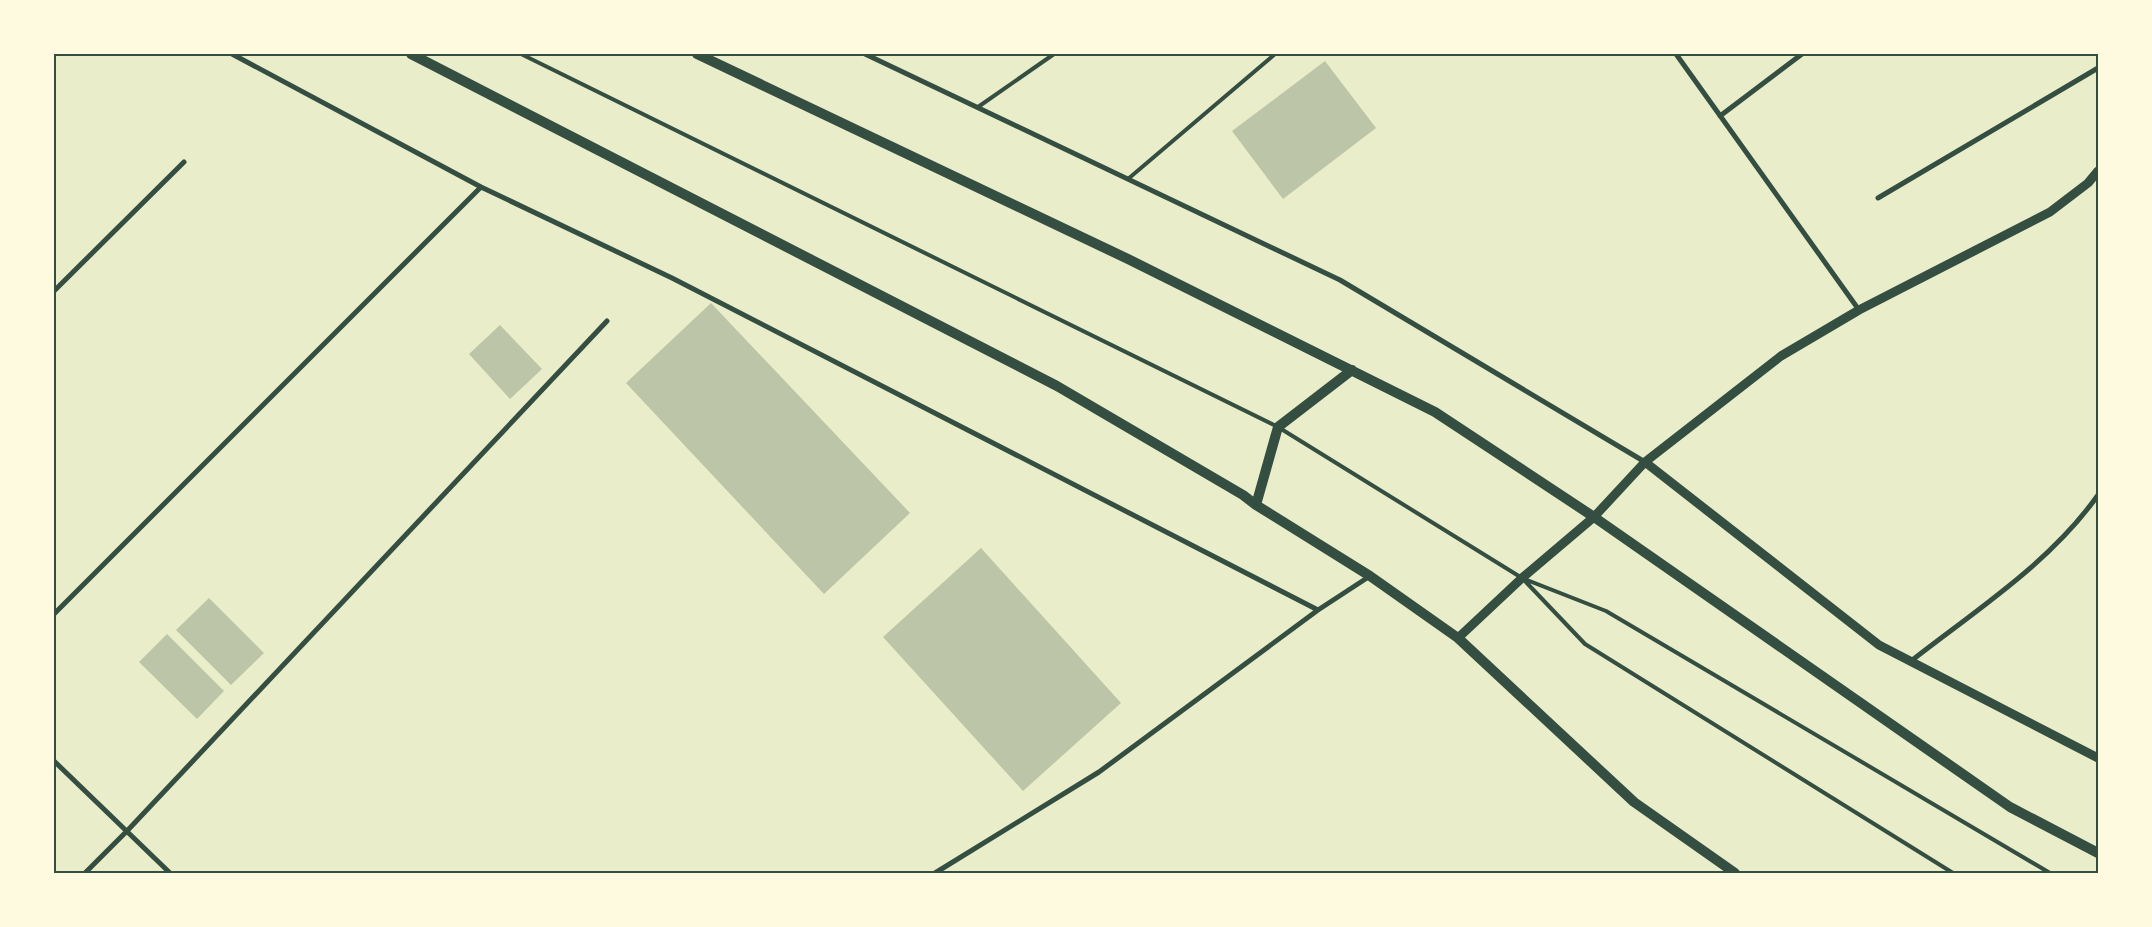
<svg xmlns="http://www.w3.org/2000/svg" width="2152" height="927" viewBox="0 0 2152 927" font-family="'Noto Serif',serif">
	<style>
		.building { fill: #bcc5a7 }
		.lines { fill: none; stroke-linecap: round; stroke-linejoin: round }
		.service { stroke: #344e41; stroke-width: 4 }
		.minor { stroke: #344e41; stroke-width: 5 }
		.tertiary { stroke: #344e41; stroke-width: 9 }
		.secondary { stroke: #344e41; stroke-width: 10 }
		.neatline { fill: none; stroke: #344e41; stroke-width: 2 }
	</style>
	<rect width="100%" height="100%" fill="#e9edc9"/>
	<path class="building" d="M1325 61 1376 128 1283 199 1232 131Z
		M711 303 910 513 824 594 626 383Z
		M500 325 542 369 510 399 469 354Z
		M981 548 1121 703 1023 791 883 637Z
		M209 598 264 653 231 685 176 630Z
		M167 634 224 691 197 719 139 662Z"/>
	<g class="lines">
		<path class="service" d="M521 54 1278 427 1522 578 1606 611 2050 873
			M978 107 1054 54
			M1128 179 1275 54
			M1524 580 1585 644 1953 873"/>
		<path class="minor" d="M232 54 481 187 672 278 1318 610 1370 576
			M865 54 1340 280 1645 462
			M1676 54 1859 310
			M1720 116 1802 54
			M1878 198 2098 68
			M54 291 184 162
			M54 614 481 187
			M1911 661C1976 610 2050 563 2098 495
			M54 761 170 873
			M85 873 127 831 607 321
			M935 873 1099 772 1318 610"/>
		<path class="tertiary" d="M1645 462 1879 645 2098 758
			M1458 638 1522 578 1594 517 1645 462 1781 356 1859 310 2050 212 2088 183 2098 171"/>
		<path class="secondary" d="M411 54 1057 386 1243 495 1256 505 1370 576 1458 638 1634 802 1735 873
			M697 54 1128 259 1435 412 1594 517 2010 807 2098 853
			M1256 505 1278 427 1352 370"/>
	</g>
	<rect width="2152" height="927" fill="none" stroke="#fefae0" stroke-width="110"/>
	<rect x="55" y="55" width="2042" height="817" class="neatline"/>
</svg>
